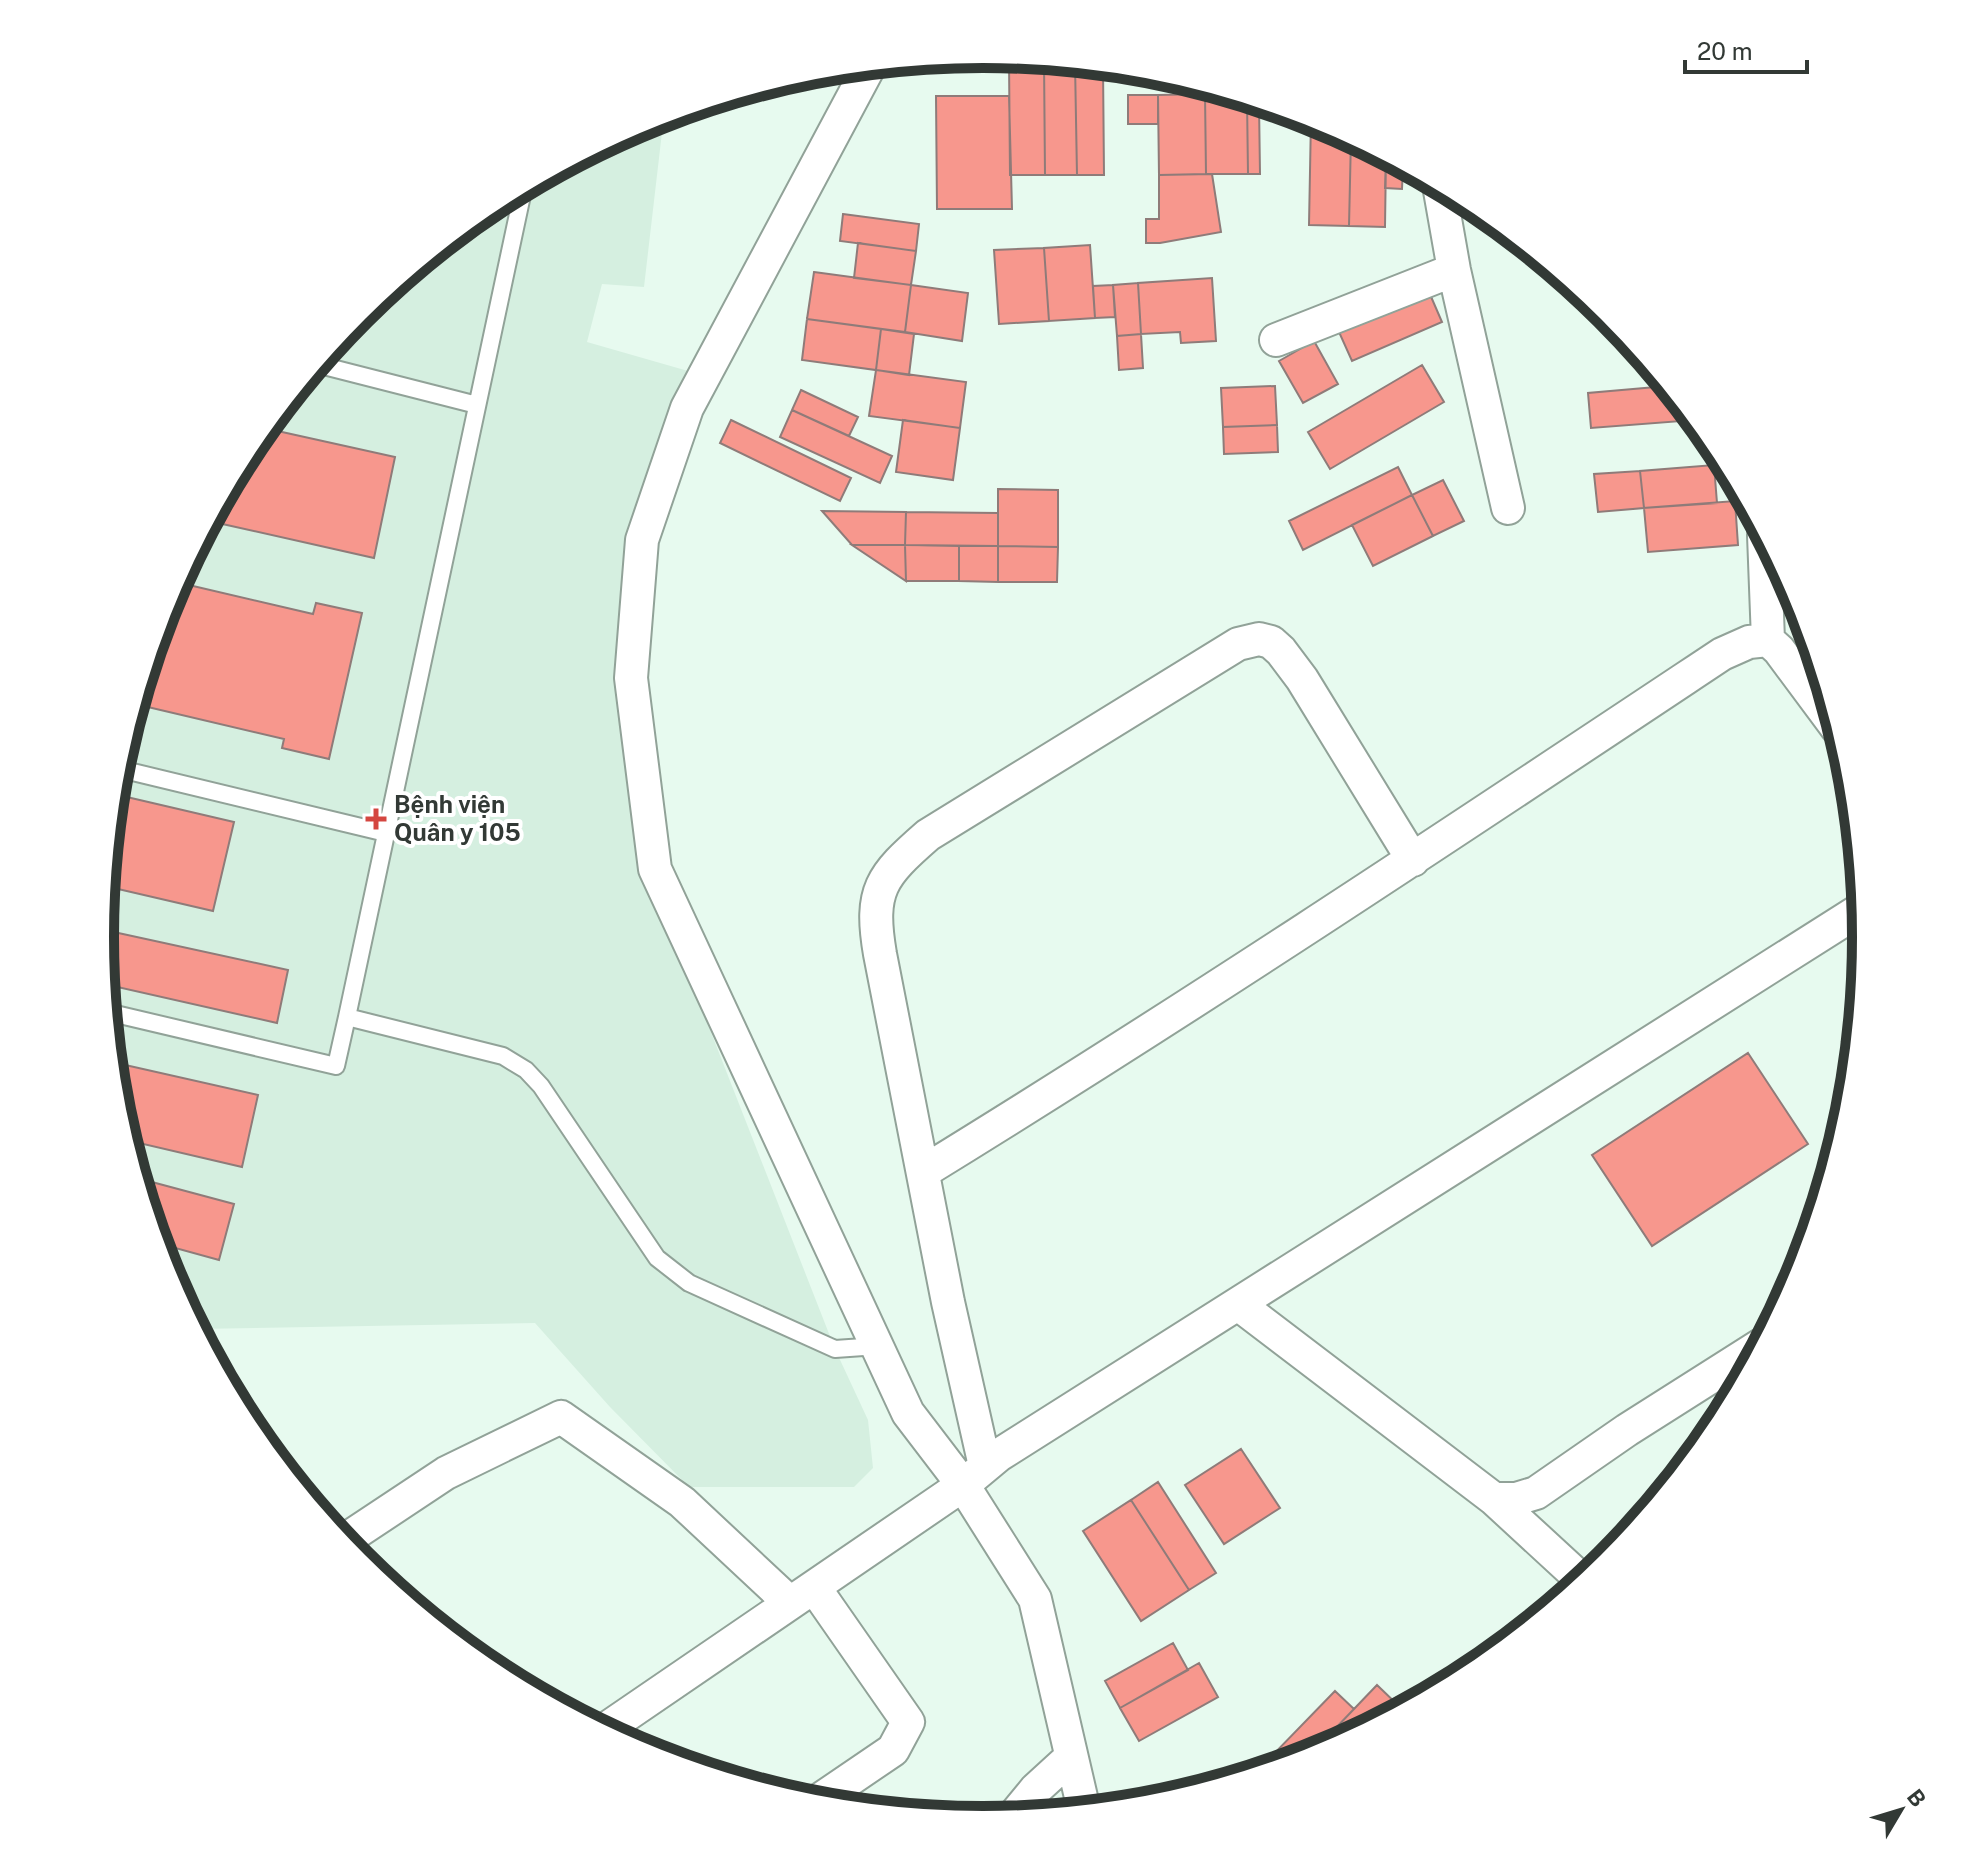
<svg xmlns="http://www.w3.org/2000/svg" width="1965" height="1874" viewBox="0 0 1965 1874" font-family="'Public Sans',sans-serif">
	<style>
		.built { fill: #d5efe0 }
		.building { fill: #f7978d; stroke: #8f7b79; stroke-width: 2 }
		.lines { fill: none; stroke-linecap: round; stroke-linejoin: round }
		.service-casing { stroke: #91a298; stroke-width: 20 }
		.minor-casing { stroke: #91a298; stroke-width: 36 }
		.service { stroke: #fff; stroke-width: 16 }
		.minor { stroke: #fff; stroke-width: 32 }
		.poi-dot { fill: #d44640; stroke: #fff; stroke-width: 3 }
		.labels { text-anchor: middle; stroke-width: 8; stroke-linejoin: round; paint-order: stroke }
		.poi-label { font-size: 24px; font-weight: bold; fill: #323935; stroke: #fff; text-anchor: start }
		.rim { fill: none; stroke: #323935; stroke-width: 10 }
	</style>
	<rect width="100%" height="100%" fill="#e7faef"/>
	<path class="built" d="M664 115 644 287 602 284 587 342 695 373 634 539 649 874 835 1349 868 1420 873 1468 854 1487H689L610 1407 535 1323 196 1329 167 1274 116 1109 100 937 117 764 167 599 249 446 358 312 492 203 645 121Z"/>
	<path class="building" d="M1009 59 1044 60 1045 175H1010Z
		M1044 60 1075 63 1077 175H1045Z
		M1075 63 1103 66 1104 175H1077Z
		M1205 94 1206 174 1159 175 1158 95Z
		M1205 94H1232L1247 99 1248 174H1206Z
		M1128 95H1158V124H1128Z
		M936 96H1009L1012 209H937Z
		M1247 99 1259 103 1260 174H1248Z
		M1311 118 1351 137 1349 226 1309 225Z
		M1351 137 1386 156 1385 227 1349 226Z
		M1386 156 1403 165 1402 189 1385 188Z
		M1212 174 1221 232 1160 243H1146V219H1159V175Z
		M843 214 919 224 916 251 840 241Z
		M858 243 916 251 911 285 854 278Z
		M1090 245 1095 318 1049 321 1044 248Z
		M1044 248 1049 321 999 324 994 250Z
		M814 272 911 285 905 332 807 319Z
		M1212 278 1216 341 1181 343 1180 332 1141 334 1138 283Z
		M1138 283 1141 334 1117 336 1113 285Z
		M911 285 968 293 962 341 905 332Z
		M1113 285 1115 317 1095 318 1093 286Z
		M1429 292 1442 322 1352 361 1339 332Z
		M807 319 881 329 876 370 802 360Z
		M881 329 914 334 909 375 876 370Z
		M1141 334 1143 368 1119 370 1117 336Z
		M1314 341 1338 384 1303 403 1279 361Z
		M1422 365 1444 402 1330 469 1308 432Z
		M876 370 966 382 960 428 869 416Z
		M1275 386 1277 425 1223 427 1221 388Z
		M1667 386 1695 420 1591 428 1588 393Z
		M801 390 858 417 849 436 792 410Z
		M792 410 892 456 880 483 780 437Z
		M731 420 851 478 840 501 720 443Z
		M903 420 960 428 953 480 896 472Z
		M1277 425 1278 452 1224 454 1223 427Z
		M264 428 395 457 374 558 209 521 249 446Z
		M1714 465 1717 503 1644 508 1640 471Z
		M1398 467 1412 495 1303 550 1289 521Z
		M1640 471 1644 508 1598 512 1594 474Z
		M1443 480 1464 521 1433 536 1412 495Z
		M998 489 1058 490V547L998 546Z
		M1412 495 1433 536 1373 566 1352 525Z
		M1735 501 1738 545 1648 552 1644 508Z
		M822 511 906 512 905 545H852Z
		M906 512 998 513V546L905 545Z
		M852 545H905L906 581Z
		M905 545 959 546V581H906Z
		M959 546H998V582L959 581Z
		M998 546 1058 547 1057 582H998Z
		M176 582 313 614 316 603 362 613 329 759 282 748 284 739 135 704 167 599Z
		M114 794 234 822 213 911 105 886Z
		M100 929 288 970 277 1023 104 984Z
		M1856 1032 1853 1059 1842 1042Z
		M1748 1053 1808 1144 1652 1246 1592 1155Z
		M112 1062 258 1095 242 1167 126 1140 116 1109Z
		M137 1178 234 1204 219 1260 157 1243Z
		M1241 1449 1280 1508 1224 1544 1185 1485Z
		M1158 1482 1216 1573 1189 1590 1131 1500Z
		M1131 1500 1189 1590 1141 1621 1083 1531Z
		M1173 1643 1188 1670 1120 1708 1105 1681Z
		M1199 1663 1218 1697 1139 1741 1120 1708Z
		M1377 1685 1402 1709 1320 1753 1308 1757Z
		M1335 1691 1354 1709 1308 1757 1274 1767 1267 1761Z"/>
	<g class="lines">
		<g class="service-casing">
			<path id="service" d="M524 186 347 1017 503 1056 526 1070 541 1086 657 1258 689 1283 835 1349 878 1346
				M316 364 477 405
				M116 768 386 833
				M107 1012 336 1066 347 1017"/>
		</g>
		<g class="minor-casing">
			<path id="minor" d="M870 65 687 408 642 540 631 678 655 869 908 1413 963 1485 1035 1599 1084 1810
				M1439 185 1454 270 1508 508
				M1276 340 1454 270
				M1764 535 1768 640
				M923 1172C1193 1006 1457 830 1722 654L1749 642 1768 640 1779 650 1837 728
				M1238 1304 1494 1499H1516L1536 1493 1627 1430 1761 1345
				M985 1466 948 1302 880 954C869 890 881 876 928 835L1238 644 1259 639 1271 642 1281 651 1302 679 1413 860
				M1494 1499 1583 1581
				M342 1542 446 1473 561 1417 682 1502 790 1603
				M814 1587 908 1722 893 1750 815 1803
				M603 1731 963 1485 999 1455 1863 908
				M1013 1817 1036 1789 1071 1757"/>
		</g>
		<use href="#service" class="service"/>
		<use href="#minor" class="minor"/>
	</g>
	<path class="poi-dot" d="M372 807h8v8h8v8h-8v8h-8v-8h-8v-8h8z"/>
	<g class="labels">
		<g class="poi-label">
			<text x="394" y="813">Bệnh viện<tspan x="394" dy="28">Quân y 105</tspan></text>
		</g>
	</g>
	<path d="M0 0H1965V1874H0ZM114 937a869 869 0 1 1 1738 0a869 869 0 1 1-1738 0Z" fill="#fff" fill-rule="evenodd"/>
	<path class="rim" d="M114 937a869 869 0 1 1 1738 0a869 869 0 1 1-1738 0Z"/>
	<g transform="translate(1901 1810) rotate(52)" stroke="#ffffff" stroke-width="6" paint-order="stroke">
	<path d="M0-6L14 30L0 20L-14 30Z" fill="#323935"/>
	<text y="-12" font-size="22" font-weight="bold" text-anchor="middle" fill="#323935">B</text>
	</g>
	<path d="M1685 60v12h122v-12" fill="none" stroke="#323935" stroke-width="4"/>
	<text x="1697" y="60" font-size="24" fill="#323935" stroke="#ffffff" stroke-width="6" paint-order="stroke">20 m</text>
</svg>
